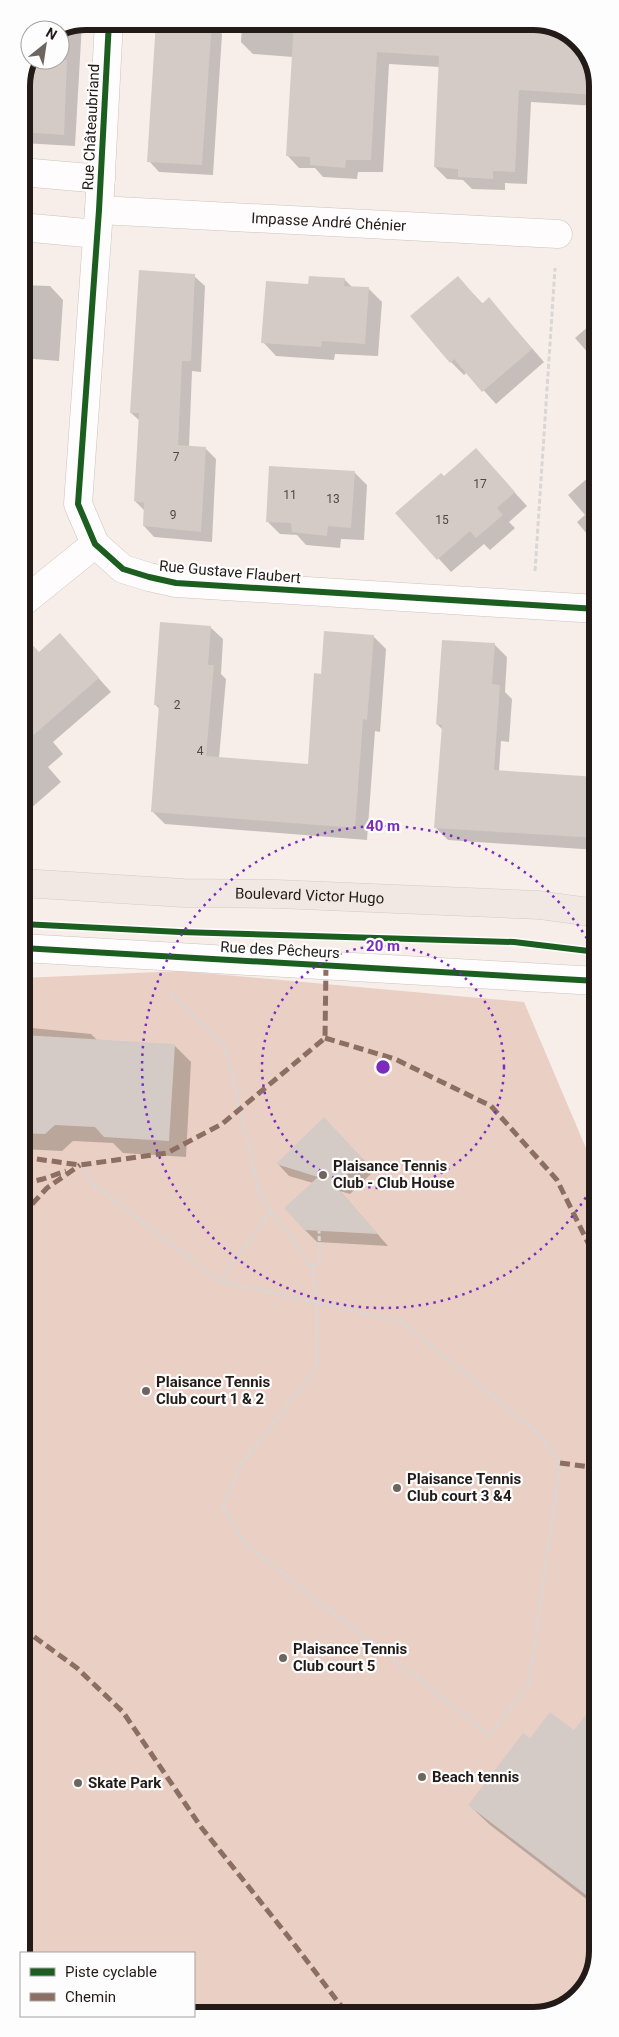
<svg xmlns="http://www.w3.org/2000/svg" width="619" height="2037" viewBox="0 0 619 2037" font-family="Roboto,sans-serif">
	<style>
		.green { fill: #ead0c4 }
		.shadow { fill: #0003 }
		.building { fill: #d4cbc7 }
		.lines { fill: none; stroke-linecap: round; stroke-linejoin: round }
		.street-casing { stroke: #cbc3bf; stroke-width: 29 }
		.primary-casing { stroke: #d1cbc9; stroke-width: 29 }
		.path { stroke: #d9d6d5; stroke-width: 3; stroke-dasharray: 5 2.5; stroke-linecap: butt }
		.street { stroke: #fefcfc; stroke-width: 28 }
		.primary { stroke: #f1e8e4; stroke-width: 28 }
		.quiet { stroke: #8d6e63; stroke-width: 5; stroke-dasharray: 10 5; stroke-linecap: butt }
		.cycleway-casing { stroke: #fdfdfd; stroke-width: 9 }
		.cycleway { stroke: #1b5e20; stroke-width: 6 }
		.ring { fill: none; stroke: #7b2cbf; stroke-width: 2.5; stroke-dasharray: 2.5 5 }
		.poi-dot { fill: #6e6561; stroke: #fdfdfd; stroke-width: 2 }
		.labels { text-anchor: middle; stroke-width: 4.5; stroke-linejoin: round; paint-order: stroke }
		.number-label { font-size: 12px; fill: #4f4744 }
		.street-label { font-size: 15px; fill: #231b18; stroke: #fdfdfd }
		.poi-label { font-size: 15px; font-weight: bold; fill: #231b18; stroke: #fdfdfd; text-anchor: start }
		.rim { fill: none; stroke: #231b18; stroke-width: 6 }
		.centre { fill: #7b2cbf; stroke: #fdfdfd; stroke-width: 2.5 }
		.ring-label { font-size: 15px; text-anchor: middle; font-weight: bold; fill: #7b2cbf; stroke: #fdfdfd; stroke-width: 4.5; stroke-linejoin: round; paint-order: stroke }
	</style>
	<rect width="100%" height="100%" fill="#f8eee9"/>
	<path class="green" d="M181 971 524 1002 597 1174 598 1951 584 1991 546 2014 194 2015V1953H23L22 978Z"/>
	<path class="shadow" d="M242 21 541 22 576 37 596 73V106L531 102 527 184 505 183V190L472 189 463 180 447 179 435 167 440 67 389 64 383 172H358L357 179 323 177 315 168H299L287 155 293 57 253 54 241 42Z
		M82 23 75 146 22 143 21 86 32 60H60V32Z
		M211 23 222 34 213 175 159 172 149 161Z
		M194 276 205 286 201 372 192 371 189 447 205 448 216 459 212 542 154 537 144 526 145 511 135 501 140 421 131 413Z
		M458 278 483 304 489 299 544 362 496 404 467 372 464 375 451 362Z
		M344 279 353 288H368L382 302 378 356 335 354 334 360 276 356 263 342 309 286Z
		M21 285 50 286 63 300 59 361 21 358Z
		M597 319V363L575 338Z
		M476 450 527 506 509 522 515 528 490 550 484 544 451 572 397 513 444 478Z
		M597 470V546L577 522 585 515 568 495Z
		M354 472 367 485 364 540 341 539 340 548 306 545 297 535 280 534 267 521Z
		M210 627 223 639 221 674 226 679 219 758 309 766 323 675 373 636 386 649 380 732 375 731 367 840 165 824 152 811 160 710 155 704Z
		M60 635 111 692 53 742 63 754 48 767 61 782 22 816V659L34 648 39 653Z
		M494 644 507 657 505 692 512 699 509 742 501 741 498 785 597 795V850L448 840 435 827 443 730 437 724Z
		M597 692V738L594 735Z
		M22 1027 91 1034 97 1040 174 1045 191 1062 186 1157 123 1153 113 1143 73 1141 62 1151 22 1149Z
		M336 1131 374 1171 350 1194 340 1191 388 1246 317 1242 304 1229 313 1183 289 1176 278 1164Z
		M598 1701V1908L490 1825 469 1805 531 1740 574 1732Z"/>
	<path class="building" d="M156 21H212L202 165 147 162Z
		M294 21 541 22 576 37 596 73V95L519 90 515 172 493 171V179L458 177V169L434 167 439 56 377 52 371 160H346L345 168 310 165V157L286 156Z
		M32 60H67L64 135 21 132V86Z
		M139 270 195 274 191 361H182L178 445 206 447 201 532 143 526 144 503 134 501 139 413H130Z
		M309 276 345 278 344 286 369 287 365 344 322 341 321 347 261 343 266 281 308 284Z
		M458 276 482 304 489 297 532 349 482 392 454 359 450 363 410 316Z
		M476 448 515 492 497 508 503 515 489 527 476 538 470 531 437 560 395 513 441 473 444 476Z
		M269 466 355 471 351 528 328 526 327 536 292 532 291 523 266 522Z
		M160 622 211 626 208 665H214L206 756 308 764 314 673 321 674 324 631 374 635 367 720 363 719 355 828 151 812 159 705H154Z
		M60 633 99 678 22 745V634L39 652Z
		M442 640 495 643 492 684 500 685 494 770 597 777V838L434 828 442 725 436 724Z
		M22 1035 175 1044 169 1141 104 1137 95 1127 55 1125 45 1134 22 1133Z
		M324 1117 363 1159 338 1183 331 1181 378 1234 304 1230 284 1208 318 1177 276 1164Z
		M598 1699V1904L468 1805 523 1733 530 1738 550 1712 574 1730Z"/>
	<g class="lines">
		<g class="street-casing">
			<g id="street">
				<path d="M109 21 99 210 78 504 95 544 123 569 149 577 176 583 597 609"/>
				<path d="M21 172 101 179"/>
				<path id="s1" d="M99 210 558 234"/>
				<path d="M21 227 97 234"/>
				<path d="M22 603 95 544"/>
				<path d="M22 948 597 981"/>
			</g>
		</g>
		<g class="primary-casing">
			<g id="primary">
				<path id="s2" d="M22 883 183 893 277 894 539 905 597 913"/>
			</g>
		</g>
		<path class="path" d="M535 571 555 268
			M80 1165 93 1184 219 1281 401 1321 539 1434 560 1463 529 1684 490 1735 245 1544 223 1507 241 1464 317 1368V1303L312 1267 260 1195 225 1046 169 992
			M312 1267 320 1261 319 1231
			M219 1281 271 1210"/>
		<use href="#street" class="street"/>
		<use href="#primary" class="primary"/>
		<path class="quiet" d="M325 1038 395 1059 491 1106 557 1180 597 1261
			M22 1157 80 1165 167 1153 222 1124 325 1038 326 965
			M22 1184 43 1179 66 1171
			M22 1215 47 1188 80 1165
			M560 1463 597 1468
			M22 1628 77 1668 123 1712 201 1827 291 1940 348 2015"/>
		<g class="cycleway-casing">
			<path id="cycleway" d="M109 21 99 210 78 504 95 544 123 569 149 577 176 583 597 609
				M22 924 180 932 514 942 597 952
				M22 948 597 981"/>
		</g>
		<use href="#cycleway" class="cycleway"/>
	</g>
	<g class="ring">
		<circle cx="383" cy="1067" r="121"/>
		<path d="M597 1178A241 241 0 1 1 597 956"/>
	</g>
	<g class="poi-dot">
		<circle cx="323" cy="1175" r="5"/>
		<circle cx="146" cy="1391" r="5"/>
		<circle cx="397" cy="1488" r="5"/>
		<circle cx="283" cy="1658" r="5"/>
		<circle cx="422" cy="1777" r="5"/>
		<circle cx="78" cy="1783" r="5"/>
	</g>
	<g class="labels">
		<g class="number-label">
			<text x="176" y="461">7</text>
			<text x="480" y="488">17</text>
			<text x="290" y="499">11</text>
			<text x="333" y="503">13</text>
			<text x="173" y="519">9</text>
			<text x="442" y="524">15</text>
			<text x="177" y="709">2</text>
			<text x="200" y="755">4</text>
		</g>
		<g class="street-label">
			<text transform="translate(91 127) rotate(-87)" y="5">Rue Châteaubriand</text>
			<text dy="5" stroke="none"><textPath href="#s1" startOffset="230">Impasse André Chénier</textPath></text>
			<text transform="translate(230 572) rotate(5)" y="5">Rue Gustave Flaubert</text>
			<text dy="5" stroke="none"><textPath href="#s2" startOffset="288">Boulevard Victor Hugo</textPath></text>
			<text transform="translate(280 950) rotate(3)" y="5">Rue des Pêcheurs</text>
		</g>
		<g class="poi-label">
			<text x="333" y="1171">Plaisance Tennis<tspan x="333" dy="17">Club - Club House</tspan></text>
			<text x="156" y="1387">Plaisance Tennis<tspan x="156" dy="17">Club court 1 &amp; 2</tspan></text>
			<text x="407" y="1484">Plaisance Tennis<tspan x="407" dy="17">Club court 3 &amp;4</tspan></text>
			<text x="293" y="1654">Plaisance Tennis<tspan x="293" dy="17">Club court 5</tspan></text>
			<text x="432" y="1782">Beach tennis</text>
			<text x="88" y="1788">Skate Park</text>
		</g>
	</g>
	<path d="M0 0H619V2037H0ZM86 30H533A56 56 0 0 1 589 86V1951A56 56 0 0 1 533 2007H86A56 56 0 0 1 30 1951V86A56 56 0 0 1 86 30Z" fill="#fdfdfd" fill-rule="evenodd"/>
	<path class="rim" d="M86 30H533A56 56 0 0 1 589 86V1951A56 56 0 0 1 533 2007H86A56 56 0 0 1 30 1951V86A56 56 0 0 1 86 30Z"/>
	<circle cx="383" cy="1067" r="8" class="centre"/>
	<g class="ring-label">
		<text x="383" y="831">40 m</text>
		<text x="383" y="951">20 m</text>
	</g>
	<rect x="20" y="1952" width="175" height="65" fill="#fdfdfd" stroke="#a6a3a1"/>
	<rect x="30" y="1968" width="25" height="8" fill="#1b5e20" stroke="#a6a3a1"/>
	<text x="65" y="1977" font-size="15" fill="#231b18">Piste cyclable</text>
	<rect x="30" y="1993" width="25" height="8" fill="#8d6e63" stroke="#a6a3a1"/>
	<text x="65" y="2002" font-size="15" fill="#231b18">Chemin</text>
	<g transform="translate(45 45) rotate(30)"><circle r="24" fill="#fdfdfd" stroke="#a6a3a1"/>
	<path d="M0-4L9 19L0 12L-9 19Z" fill="#6e6561"/>
	<text y="-8" font-size="14" font-weight="bold" text-anchor="middle" fill="#231b18">N</text>
	</g>
</svg>
